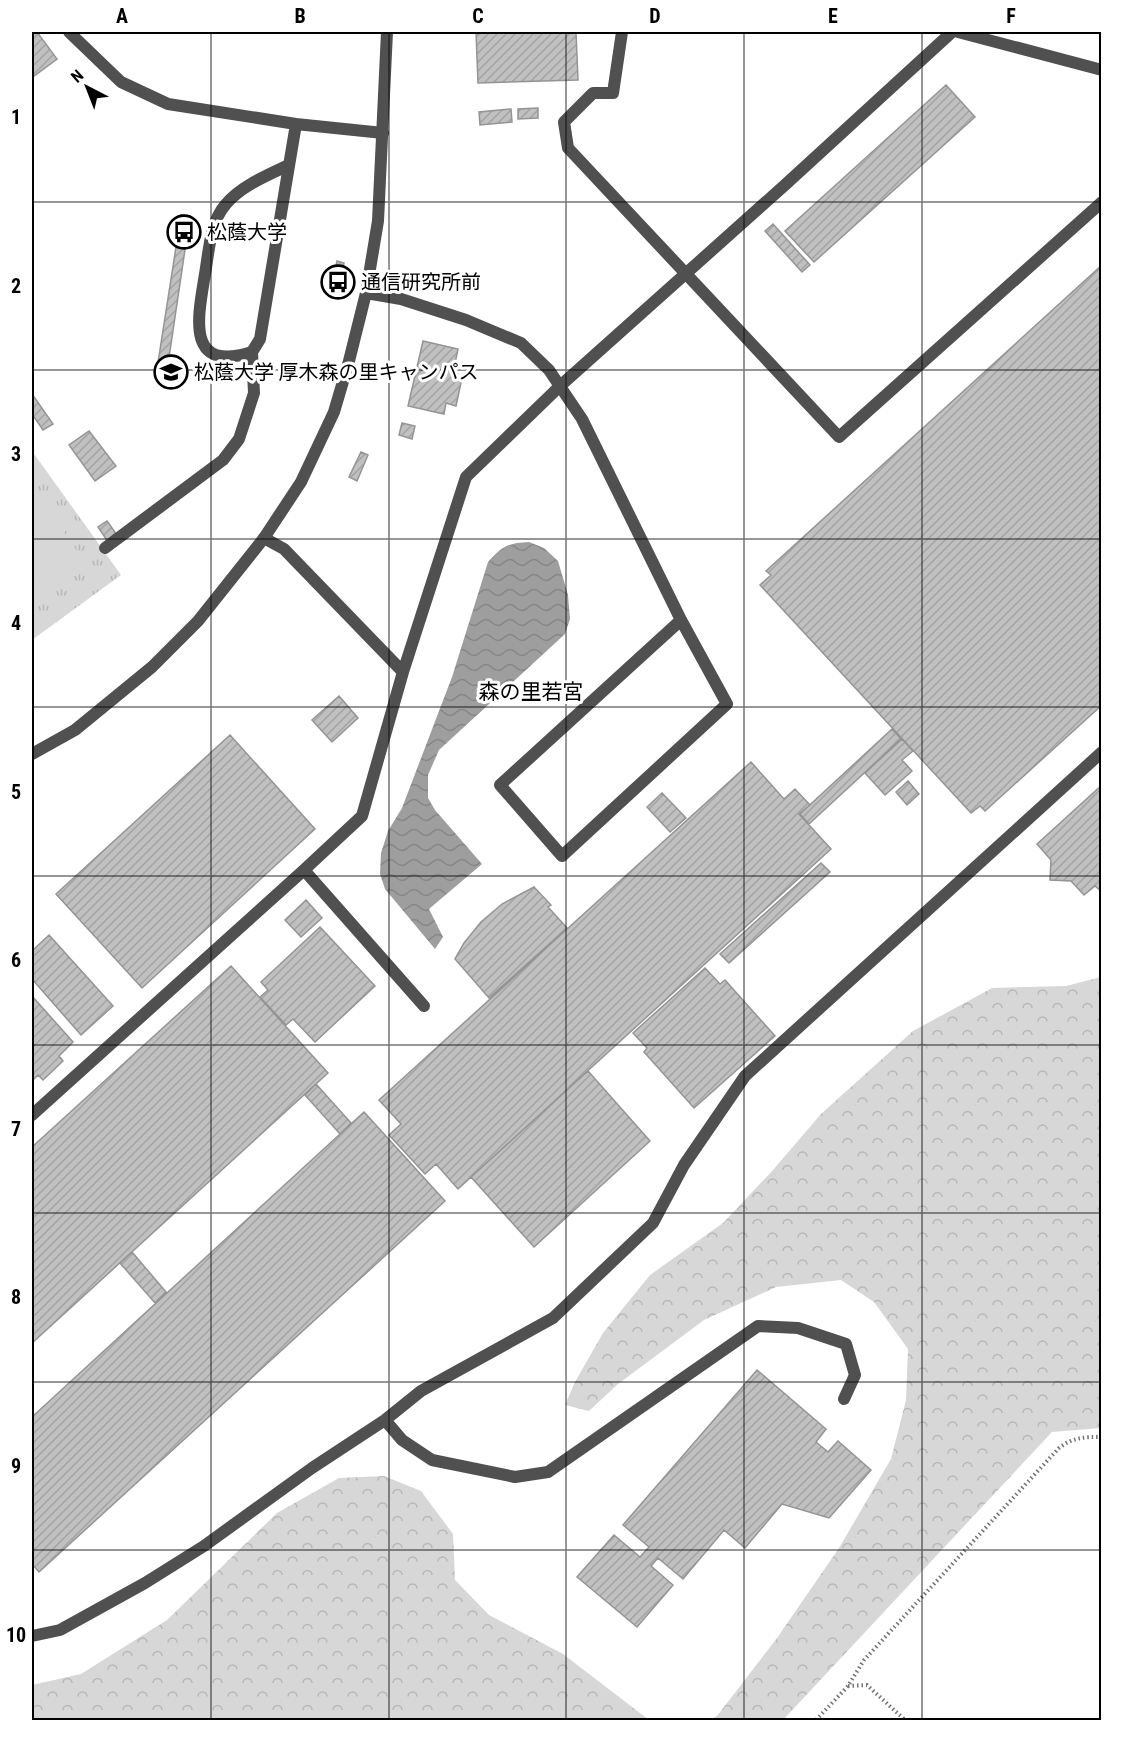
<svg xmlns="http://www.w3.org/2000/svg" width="1133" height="1752" viewBox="0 0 1133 1752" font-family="'Roboto Condensed','Noto Sans JP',sans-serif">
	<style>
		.grass { fill: url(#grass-tufts) }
		.forest { fill: url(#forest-crowns) }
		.pitch { fill: #d7d7d7 }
		.water { fill: url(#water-waves) }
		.building { fill: url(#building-hatch); stroke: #949494; stroke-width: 1.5 }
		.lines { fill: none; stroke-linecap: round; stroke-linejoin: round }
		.path { stroke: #727272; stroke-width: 4; stroke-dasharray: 1.5 3; stroke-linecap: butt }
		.service { stroke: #505050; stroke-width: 12 }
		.tertiary { stroke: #505050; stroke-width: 12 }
		.grid { fill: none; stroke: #000; stroke-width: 1.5; stroke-opacity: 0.55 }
		.labels { text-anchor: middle; stroke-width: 6; stroke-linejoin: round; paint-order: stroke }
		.poi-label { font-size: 20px; fill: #000; stroke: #fff; text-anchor: start }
		.neighbourhood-label { font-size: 21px; fill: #000; stroke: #fff }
		.neatline { fill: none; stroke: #000; stroke-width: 2 }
		.grid-label { font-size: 20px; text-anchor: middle; font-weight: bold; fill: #000 }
	</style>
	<defs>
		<pattern id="grass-tufts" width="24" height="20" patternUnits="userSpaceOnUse" patternTransform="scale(1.5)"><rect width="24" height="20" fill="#d7d7d7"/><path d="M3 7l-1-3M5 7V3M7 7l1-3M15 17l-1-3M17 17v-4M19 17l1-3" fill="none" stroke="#b7b7b7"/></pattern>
		<pattern id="forest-crowns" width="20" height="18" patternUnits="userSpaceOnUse" patternTransform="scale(1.5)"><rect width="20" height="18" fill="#d7d7d7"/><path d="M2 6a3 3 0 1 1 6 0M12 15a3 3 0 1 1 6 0" fill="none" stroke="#b7b7b7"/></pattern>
		<pattern id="water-waves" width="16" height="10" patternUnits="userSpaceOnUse" patternTransform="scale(1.5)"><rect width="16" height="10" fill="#9e9e9e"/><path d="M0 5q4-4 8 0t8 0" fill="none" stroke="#868686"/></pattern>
		<pattern id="building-hatch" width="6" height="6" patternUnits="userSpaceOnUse" patternTransform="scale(1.5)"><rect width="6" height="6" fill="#c0c0c0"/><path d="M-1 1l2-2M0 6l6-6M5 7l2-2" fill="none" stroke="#a3a3a3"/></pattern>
	</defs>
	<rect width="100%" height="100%" fill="#fff"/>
	<path class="grass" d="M32 451 121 575 32 640Z"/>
	<path class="forest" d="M1101 977V1428L1052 1432 783 1720H710L717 1716 777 1638 839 1548 891 1459 906 1400 908 1349 874 1302 841 1280 776 1287 704 1320 618 1384 589 1411 565 1405 575 1382 603 1333 650 1275 723 1223 773 1170 821 1114 913 1031 992 988 1066 986Z
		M384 1476 421 1491 453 1534 455 1580 489 1615 563 1654 649 1720H32V1685L81 1674 167 1620 277 1513 339 1478Z"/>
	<path class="pitch" d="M32 487 87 565 48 593 32 569Z"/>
	<path class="water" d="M529 542 544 548 558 561 568 595 570 619 565 634 439 750 428 775V798L435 810 482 864 429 909 443 937 435 949 385 889 380 874 381 853 388 831 402 808 452 677 488 562C502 546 509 543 529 542Z"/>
	<path class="building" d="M32 32H37L57 59 34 76 32 72Z
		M476 32H576L578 80 478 83Z
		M946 85 975 117 814 262 785 231Z
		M538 108V118L518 119V109Z
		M511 109 512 122 480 125 479 112Z
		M181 215 190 216 167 371 157 369Z
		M773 224 810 265 802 272 765 231Z
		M337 261 344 263 339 287 332 285Z
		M1102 265V705L985 811 980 806 971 813 760 585 771 575 766 571Z
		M423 341 458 349 453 373 458 374 457 377 462 378 456 406 446 403 444 414 408 406Z
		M32 394 53 424 43 430 32 414Z
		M402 423 415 426 412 439 399 435Z
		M89 431 116 466 95 481 69 445Z
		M361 452 368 455 357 481 349 477Z
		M107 521 117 535 108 542 98 527Z
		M339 696 358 718 332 742 312 720Z
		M892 729 901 739 809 824 800 814Z
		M230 735 315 829 142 988 56 894Z
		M902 739 913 751 902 760 912 771 885 795 865 773Z
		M751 762 784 799 795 789 810 805 799 814 831 849 458 1189 436 1164 425 1174 389 1135 401 1124 379 1100Z
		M908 781 919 794 907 805 896 792Z
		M1102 785V892L1095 886 1084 895 1071 881 1050 880 1051 860 1037 844Z
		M662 793 686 818 670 832 647 807Z
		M821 863 830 872 729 963 720 954Z
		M534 887 551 905 548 907 567 928 489 998 455 959 464 943 481 922 502 904Z
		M306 900 322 918 301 937 285 920Z
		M320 927 375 986 315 1042 293 1019 286 1025 260 997 268 990 261 982Z
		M49 935 113 1006 81 1035 32 979V951Z
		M231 966 328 1073 32 1343V1147Z
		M705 968 720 984 725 980 775 1036 694 1108 644 1052 647 1048 633 1033Z
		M32 996 73 1042 59 1056 63 1061 43 1080 38 1075 32 1081Z
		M588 1071 650 1141 534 1247 471 1177Z
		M316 1084 351 1123 340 1134 305 1095Z
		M364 1112 445 1201 39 1572 32 1564V1417Z
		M132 1252 166 1292 155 1303 120 1263Z
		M757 1370 826 1429 816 1442 828 1452 838 1441 871 1470 829 1518 782 1504 745 1548 724 1530 683 1579 658 1558 651 1566 673 1585 637 1627 577 1577 614 1535 640 1557 649 1547 623 1525Z"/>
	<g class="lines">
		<path class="path" d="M848 1686 867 1685 905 1720
			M816 1720 848 1686 864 1660 1059 1448C1073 1437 1085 1437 1102 1437"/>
		<path class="service" d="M69 32 121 82 168 104 296 124 383 133
			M622 32 613 93H593L564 122 568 148 839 437 1102 202
			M958 32 1102 70
			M289 165C268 175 241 186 226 204 210 222 209 251 205 274 198 317 185 373 252 352L260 339 296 124
			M366 293 401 299 466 320 521 343 549 370 582 419 681 620 727 704 562 856 500 785 681 620
			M264 538 284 549 403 672
			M105 548 223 460 239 439 254 393 252 352
			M304 870 424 1006
			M32 1115 304 870 362 816 403 672 466 477 560 386 786 184 952 32
			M385 1420 402 1440 432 1460 515 1477 548 1472 758 1326 798 1328 846 1344 855 1375 844 1399
			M32 1636 60 1630 145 1583 204 1546 312 1468 385 1420 421 1391 553 1318 653 1223 684 1165 745 1076 1102 752"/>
		<path class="tertiary" d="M32 754 75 730 152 667 198 621 264 538 301 482 334 412 349 361 366 293 378 221 387 32"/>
	</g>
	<path class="grid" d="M211 32V1720M389 32V1720M566 32V1720M744 32V1720M922 32V1720M32 202H1102M32 370H1102M32 539H1102M32 707H1102M32 876H1102M32 1045H1102M32 1213H1102M32 1382H1102M32 1550H1102"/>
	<defs>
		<g id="bus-ring" transform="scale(1.725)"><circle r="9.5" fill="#fff" stroke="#000" stroke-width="1.5"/><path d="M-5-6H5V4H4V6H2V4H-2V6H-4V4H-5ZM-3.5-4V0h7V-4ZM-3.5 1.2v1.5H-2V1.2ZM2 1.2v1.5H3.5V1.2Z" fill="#000"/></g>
		<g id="university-ring" transform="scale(1.725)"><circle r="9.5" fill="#fff" stroke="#000" stroke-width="1.5"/><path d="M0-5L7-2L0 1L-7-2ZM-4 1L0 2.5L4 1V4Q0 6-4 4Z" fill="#000"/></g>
	</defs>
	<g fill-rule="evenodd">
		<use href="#bus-ring" x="184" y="232"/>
		<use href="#bus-ring" x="338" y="282"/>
		<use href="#university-ring" x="171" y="372"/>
	</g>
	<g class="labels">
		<g class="poi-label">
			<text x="207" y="239">松蔭大学</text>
			<text x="361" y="289">通信研究所前</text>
			<text x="194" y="379">松蔭大学 厚木森の里キャンパス</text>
		</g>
		<g class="neighbourhood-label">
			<text x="531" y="699">森の里若宮</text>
		</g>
	</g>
	<rect width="1133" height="1752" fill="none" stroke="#ffffff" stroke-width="66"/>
	<g transform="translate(87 87) rotate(318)" stroke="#ffffff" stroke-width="4.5" paint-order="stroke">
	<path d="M0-4.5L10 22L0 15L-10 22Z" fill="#000000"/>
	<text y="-9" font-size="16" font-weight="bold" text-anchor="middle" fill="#000000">N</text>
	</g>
	<rect x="33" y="33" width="1067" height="1686" class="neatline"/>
	<g class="grid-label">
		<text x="122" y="23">A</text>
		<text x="300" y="23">B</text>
		<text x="478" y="23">C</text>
		<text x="655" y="23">D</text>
		<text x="833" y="23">E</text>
		<text x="1011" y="23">F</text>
		<text x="16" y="124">1</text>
		<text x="16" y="293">2</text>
		<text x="16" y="461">3</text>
		<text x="16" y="630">4</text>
		<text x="16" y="799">5</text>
		<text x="16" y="967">6</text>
		<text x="16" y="1136">7</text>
		<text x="16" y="1304">8</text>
		<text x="16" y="1473">9</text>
		<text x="16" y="1642">10</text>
	</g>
</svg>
